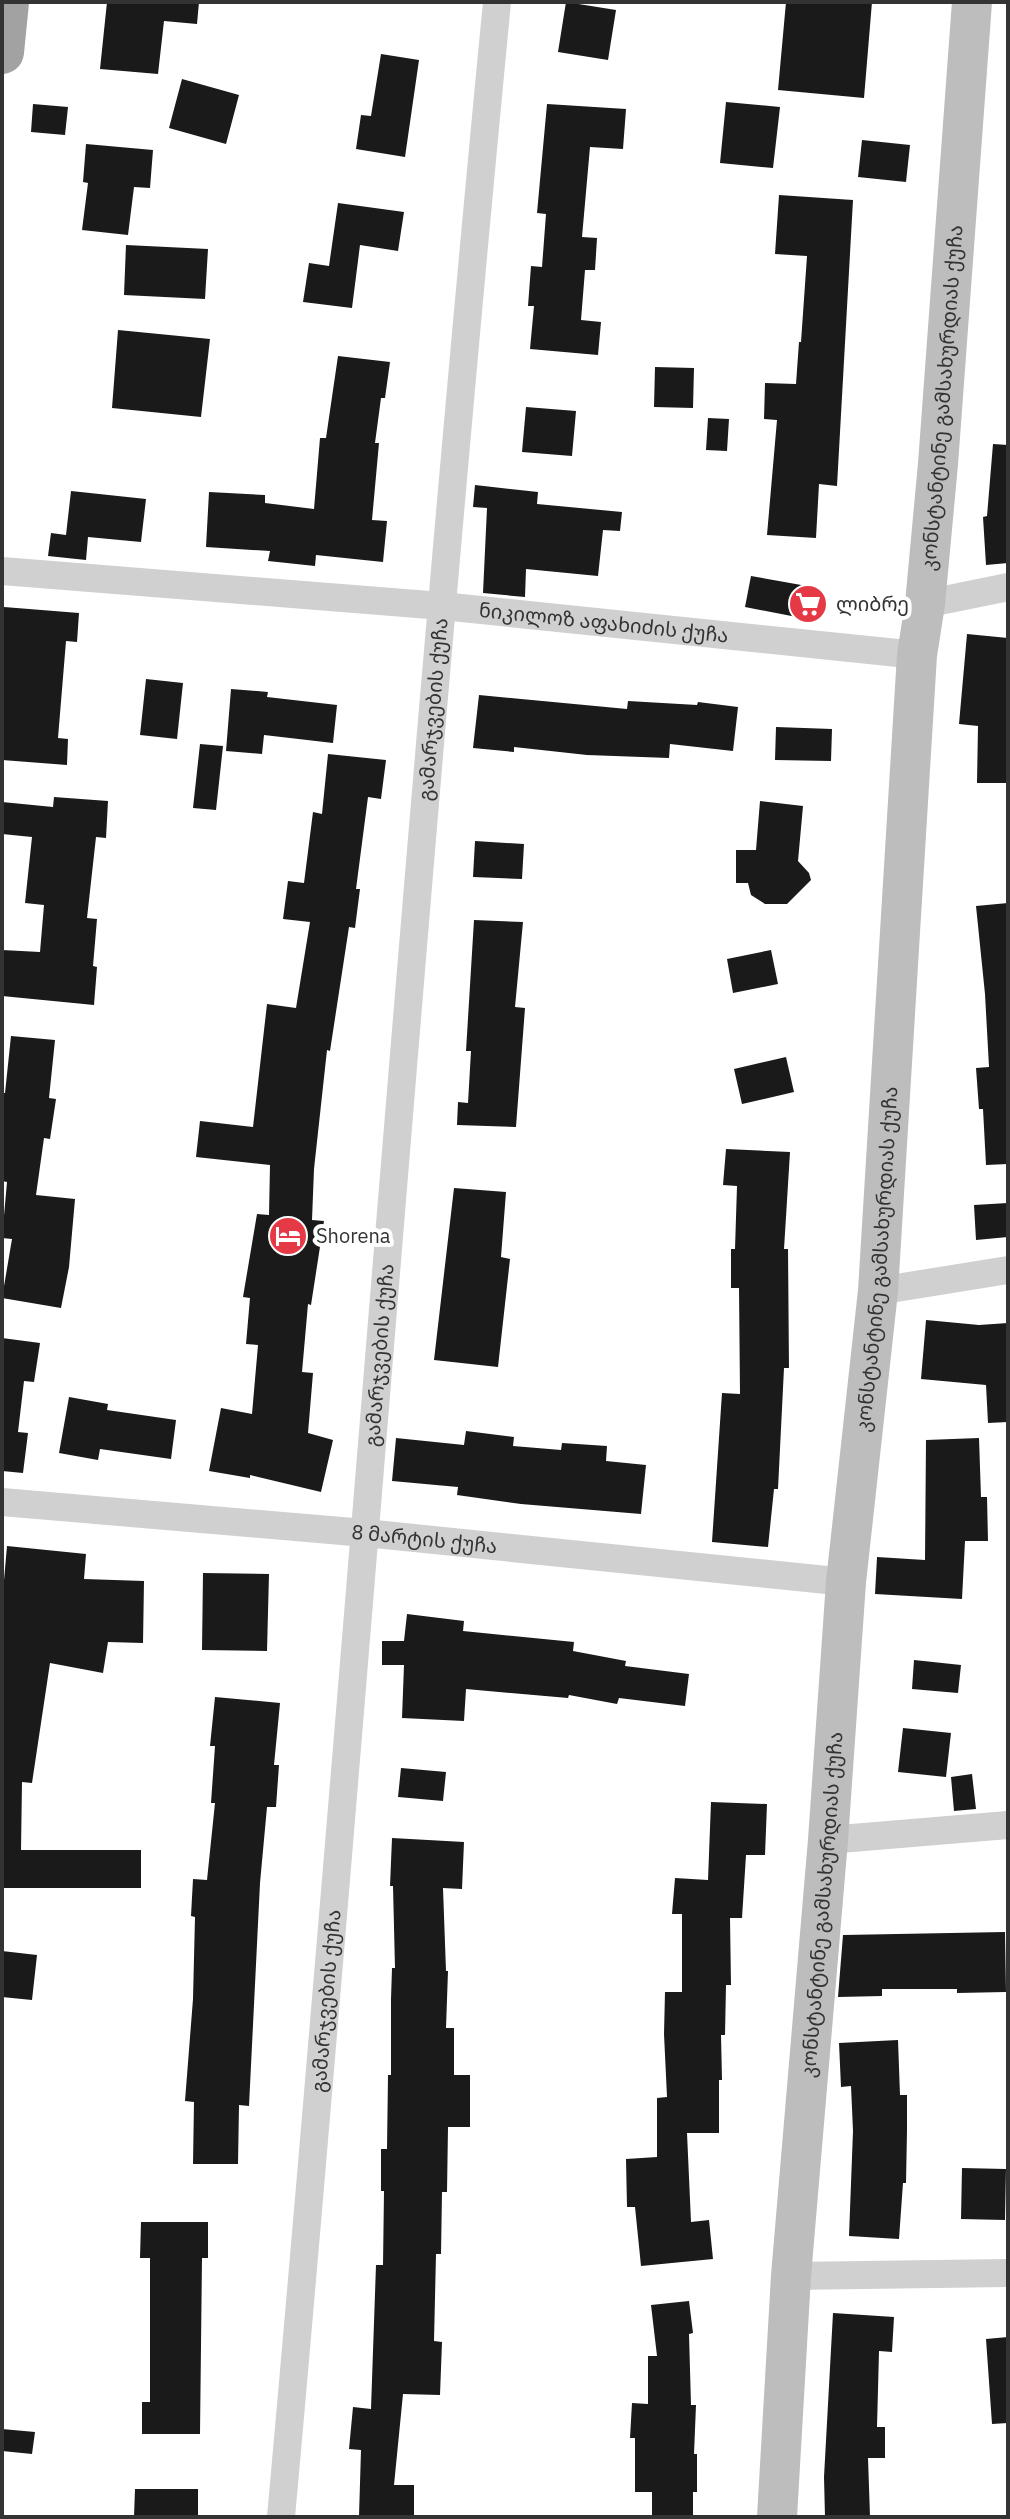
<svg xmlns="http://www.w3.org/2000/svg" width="1010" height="2519" viewBox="0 0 1010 2519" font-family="'IBM Plex Sans','Noto Sans Georgian',sans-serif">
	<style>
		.building { fill: #1a1a1a }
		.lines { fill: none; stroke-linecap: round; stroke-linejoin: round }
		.minor { stroke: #d0d0d0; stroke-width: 28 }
		.secondary { stroke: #bdbdbd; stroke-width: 40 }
		.trunk { stroke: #a2a2a2; stroke-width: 44 }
		.labels { text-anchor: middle; stroke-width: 8; stroke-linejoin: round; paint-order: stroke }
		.street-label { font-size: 20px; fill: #333; stroke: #fff }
		.poi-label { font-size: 20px; fill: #333; stroke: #fff; text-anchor: start }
	</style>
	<rect width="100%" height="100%" fill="#fff"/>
	<path class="building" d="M107 2H199L197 24 164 21 158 74 100 69Z
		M566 2 616 10 608 60 558 52Z
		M786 2H872L864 98 778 90Z
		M381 54 419 60 405 157 356 149 361 115 371 116Z
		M182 79 239 95 226 144 169 128Z
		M726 102 780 107 773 168 720 163Z
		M33 104 68 107 65 135 31 132Z
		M547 104 626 109 623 149 590 147 582 237 597 238 595 270H585L581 320 601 322 598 355 530 349 534 306H528L531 266 542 267 546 214 537 213Z
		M862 140 910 145 906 182 858 177Z
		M86 144 153 150 150 188 134 187 128 235 82 230 88 183 83 182Z
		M779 195 853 200 837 486 819 484 816 538 767 535 777 420 764 419 765 383 796 384 799 342H801L807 256 775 254Z
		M338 203 404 212 398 251 360 245 352 308 303 302 309 263 329 266Z
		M126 245 208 249 205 299 124 295Z
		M118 330 210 339 201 417 112 408Z
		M338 356 390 362 385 398H381L375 443H379L372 520 387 521 383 562 316 555 315 566 268 561 270 551 206 547 209 492 265 495V503L314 509 320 438H326Z
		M655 367 694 368 693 408 654 407Z
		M526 407 576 411 572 456 522 452Z
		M708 418 729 419 727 451 706 450Z
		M993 444 1008 445V563L986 565 983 517 987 516Z
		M475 485 538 492 537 504 622 512 620 531 603 530 598 576 526 569 525 597 483 593 487 508 473 507Z
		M71 491 146 499 141 542 88 537 86 560 48 556 51 533 66 535Z
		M751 576 818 588 812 620 745 607Z
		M4 607 79 613 77 642 66 641 58 738 68 739 67 765 2 760Z
		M967 634 1008 638V783H977L978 726 959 724Z
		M146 679 183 683 177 739 140 735Z
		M231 689 268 692 267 697 337 705 333 743 264 735 262 754 226 751Z
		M479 695 627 709 628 701 697 705 698 702 738 707 733 751 670 744 669 758 587 755 514 747V752L473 748Z
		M776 727 832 729 831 761 775 760Z
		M200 744 223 746 216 810 193 808Z
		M328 754 386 760 381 799 368 797 356 889H360L355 928 349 927 330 1051 327 1050 314 1169 312 1220 324 1221 311 1305 308 1304 302 1372 313 1373 308 1433 333 1440 321 1492 250 1475V1478L209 1471 221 1408 252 1414 258 1345 246 1344 250 1298 243 1297 257 1214 269 1215 270 1165 196 1157 200 1121 253 1127 267 1004 296 1008 310 922 283 919 288 881 304 883 313 812 322 814Z
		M54 797 108 801 106 838 96 837 87 918 97 919 93 966 97 967 94 1005 2 996V950L40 952 44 905 25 903 32 837 2 834V802L53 807Z
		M760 801 803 806 798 861 809 873 811 880 787 904H765L751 895 748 883H736V850H756Z
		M475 841 524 844 522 879 473 877Z
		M1008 903V1164L986 1165 983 1109H979L976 1068 989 1067 985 994 976 906Z
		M474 920 523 922 515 1007 525 1008 516 1127 457 1125 458 1102 468 1103 471 1051H466Z
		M771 950 778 984 733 993 727 959Z
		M11 1036 55 1040 49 1098 56 1099 50 1139 44 1138 36 1195 75 1199 69 1267 61 1308 2 1298 12 1239 2 1238 7 1182 2 1181V1093H5Z
		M786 1057 794 1092 742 1104 734 1069Z
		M726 1149 790 1152 784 1249H788L789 1368H784L778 1489H774L768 1547 712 1542 722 1393 740 1394 739 1288H731V1249H735L737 1186 723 1185Z
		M454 1188 506 1192 501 1257 510 1259 498 1367 434 1360Z
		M1008 1203V1237L976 1240 974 1205Z
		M926 1320 979 1325 1008 1323V1422L988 1423 986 1385 921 1379Z
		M2 1338 40 1343 34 1382 24 1381 18 1432 28 1433 23 1473 2 1471Z
		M69 1397 108 1404 107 1410 176 1420 171 1459 100 1449 98 1460 59 1453Z
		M466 1431 514 1437 513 1446 561 1450 562 1443 607 1446 606 1461 646 1465 641 1514 521 1504 457 1495 458 1487 392 1481 396 1438 464 1445Z
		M979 1438 981 1497H987L988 1541H965L962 1599 875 1594 877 1557 925 1560 926 1440Z
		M7 1546 86 1554 84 1579 144 1581 143 1643 108 1642 103 1673 50 1663 32 1783 22 1782 21 1850H141V1888H2V1603Z
		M203 1573 269 1574 267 1651 202 1650Z
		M407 1614 464 1621 463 1631 574 1642 573 1651 626 1661 625 1666 689 1674 685 1706 619 1698 617 1704 569 1695 568 1698 466 1689 464 1721 402 1718 404 1665H382V1641H404Z
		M914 1660 961 1665 958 1693 912 1689Z
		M215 1697 280 1703 274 1765H279L276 1807H267L260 1883 249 2106 239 2105 238 2164H193L194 2102 185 2101 193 1999 195 1917 191 1916 193 1879 207 1880 215 1803H211L215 1746H210Z
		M903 1728 951 1733 946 1777 898 1772Z
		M401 1768 446 1772 443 1801 398 1797Z
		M972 1774 976 1809 954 1811 951 1777Z
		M711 1802 767 1804 765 1855H746L742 1918H730L731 1985H726L725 2035H721L722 2080H719V2133H687L691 2222 709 2220 713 2259 641 2266 635 2207H627L626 2159 657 2157V2098L667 2097 664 2034 665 1992H682V1914H672L675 1878 708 1880Z
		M392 1838 464 1842 462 1889 443 1888 446 1971H448L446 2028H454V2075H470V2127H448L447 2192H442L441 2254H436L434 2341 442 2342 440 2395 403 2394 394 2485H414V2517L359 2516 361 2450 349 2449 353 2407 371 2409 376 2265H383L384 2191H381V2149H387L388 2075H391V1999L392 1968H395L393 1886H390Z
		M1005 1932 1006 1992 957 1993V1989H882V1996L838 1997 843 1935Z
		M2 1951 37 1955 32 2000 2 1997Z
		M898 2040 900 2095H907V2130L906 2183H903L899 2239 849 2236 853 2131 851 2086 841 2087 839 2043Z
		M962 2168 1006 2169 1005 2220 961 2219Z
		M141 2222H208V2258H202L200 2434H142V2402H150V2258H140Z
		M689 2301 693 2333 689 2334 691 2405H696L694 2454H697V2492H693V2517H652V2492H635V2438H630L632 2403 648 2404V2356H657L651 2305Z
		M833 2313 894 2317 892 2352 879 2351 877 2427H885V2458H868L870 2516 825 2517 824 2477Z
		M1008 2337V2423L992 2424 986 2339Z
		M2 2429 35 2432 32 2454 2 2451Z
		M135 2489H198V2517H134Z"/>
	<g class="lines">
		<g class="minor">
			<path id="s1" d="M2 571 442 606 917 655"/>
			<path d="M925 604 1008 587"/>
			<path d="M878 1291 1008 1270"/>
			<path id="s2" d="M2 1502 365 1533 846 1582"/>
			<path d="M828 1840 1008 1825"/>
			<path d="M791 2276 1008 2273"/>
			<path id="s3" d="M281 2517C357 1679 416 839 497 2"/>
		</g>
		<path class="secondary" id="s4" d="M777 2517 791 2276 828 1840 846 1582 878 1291 917 655 925 604 938 464 972 2"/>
		<path class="trunk" d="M2 52 7 2"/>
	</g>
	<defs>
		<g id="supermarket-disc" transform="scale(2)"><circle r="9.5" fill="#e63946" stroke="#fff"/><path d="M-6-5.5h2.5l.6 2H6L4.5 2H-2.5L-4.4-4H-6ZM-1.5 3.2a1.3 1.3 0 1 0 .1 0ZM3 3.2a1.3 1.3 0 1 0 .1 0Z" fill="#fff"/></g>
		<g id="hotel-disc" transform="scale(2)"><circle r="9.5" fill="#e63946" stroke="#fff"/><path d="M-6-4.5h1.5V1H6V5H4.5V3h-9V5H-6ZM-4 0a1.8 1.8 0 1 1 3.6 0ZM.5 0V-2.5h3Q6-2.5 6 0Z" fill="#fff"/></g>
	</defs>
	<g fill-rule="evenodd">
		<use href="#supermarket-disc" x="808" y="604"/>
		<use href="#hotel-disc" x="288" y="1236"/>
	</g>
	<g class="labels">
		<g class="street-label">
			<text dy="7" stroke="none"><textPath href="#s4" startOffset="2126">კონსტანტინე გამსახურდიას ქუჩა</textPath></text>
			<text dy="7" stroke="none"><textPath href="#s1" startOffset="604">ნიკილოზ აფახიძის ქუჩა</textPath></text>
			<text dy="7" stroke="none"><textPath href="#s3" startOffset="1814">გამარჯვების ქუჩა</textPath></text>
			<text dy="7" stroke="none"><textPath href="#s4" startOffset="1262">კონსტანტინე გამსახურდიას ქუჩა</textPath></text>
			<text dy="7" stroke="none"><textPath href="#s3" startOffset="1166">გამარჯვების ქუჩა</textPath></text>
			<text dy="7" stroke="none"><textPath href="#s2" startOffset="424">8 მარტის ქუჩა</textPath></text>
			<text dy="7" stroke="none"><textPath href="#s4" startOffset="614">კონსტანტინე გამსახურდიას ქუჩა</textPath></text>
			<text dy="7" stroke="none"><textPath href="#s3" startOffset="518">გამარჯვების ქუჩა</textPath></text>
		</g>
		<g class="poi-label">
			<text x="836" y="611">ლიბრე</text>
			<text x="316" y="1243">Shorena</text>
		</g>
	</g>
	<rect width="1010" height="2519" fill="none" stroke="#333333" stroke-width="8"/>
</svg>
